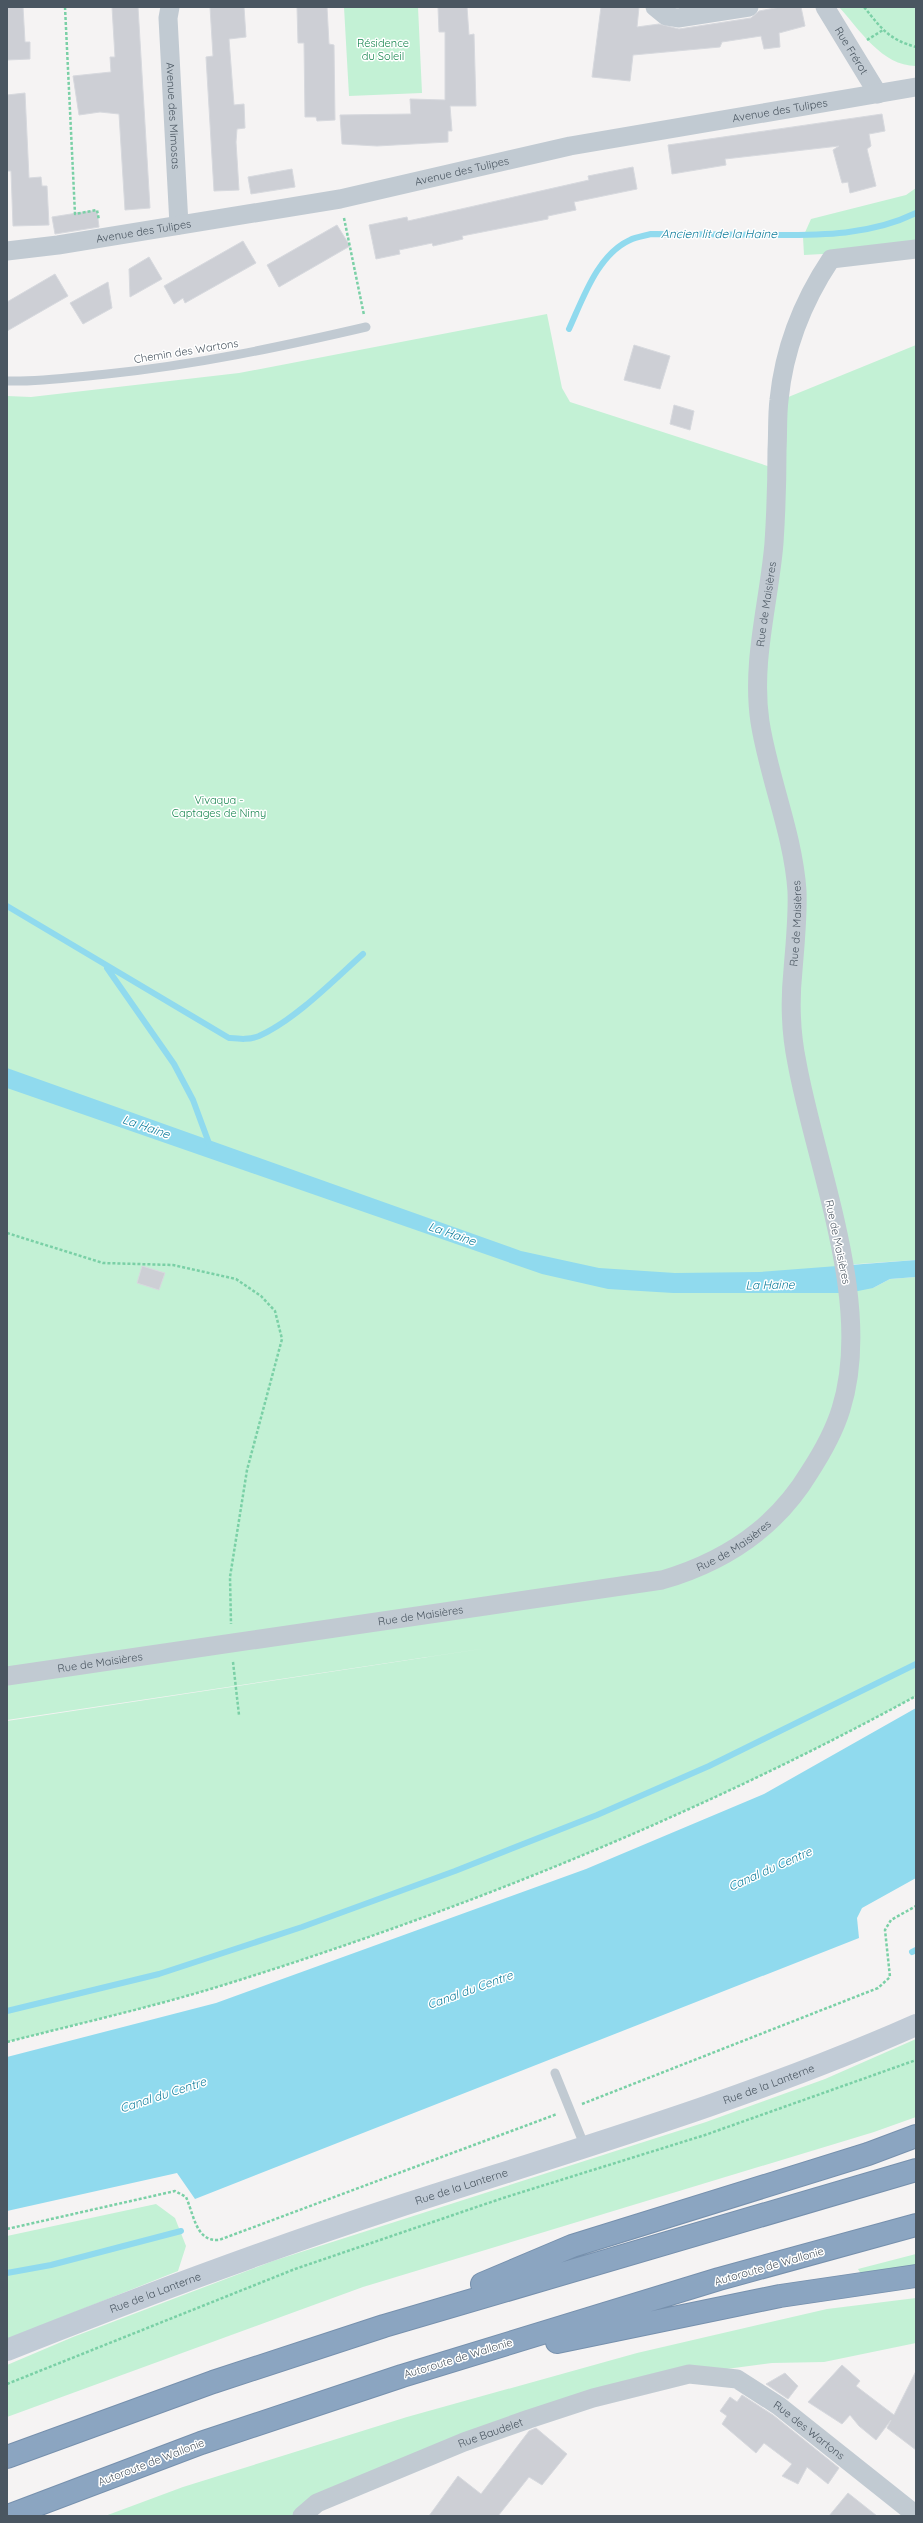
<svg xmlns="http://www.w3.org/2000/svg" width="923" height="2523" viewBox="0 0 923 2523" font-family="Quicksand,sans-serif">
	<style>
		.green { fill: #c3f1d5 }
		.water { fill: #90daee }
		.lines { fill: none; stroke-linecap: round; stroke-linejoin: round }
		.stream { stroke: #90daee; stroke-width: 6 }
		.building { fill: #cdcfd5; stroke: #d7d9de }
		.motorway-casing { stroke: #7690ad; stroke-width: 24 }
		.path { stroke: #7ad0a6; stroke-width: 2.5; stroke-dasharray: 3 2; stroke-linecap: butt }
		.service { stroke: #c1cad2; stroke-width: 9 }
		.minor { stroke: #c1cad2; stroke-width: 19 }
		.secondary { stroke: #c1cbd6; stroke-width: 22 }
		.motorway { stroke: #8ba5c1; stroke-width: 22 }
		.labels { text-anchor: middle; stroke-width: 3; stroke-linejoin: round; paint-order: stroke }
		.park-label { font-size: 11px; fill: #17864f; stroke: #fff }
		.street-label { font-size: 11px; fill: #4a5661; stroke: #fff }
		.water-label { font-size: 12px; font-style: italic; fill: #0c7c9b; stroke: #fff }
	</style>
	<rect width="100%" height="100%" fill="#f5f3f3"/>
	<path class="green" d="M344 7H418L422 93 349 96Z
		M839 7H916V66C882 66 859 29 839 7Z
		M916 188V249L804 255 803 237 811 219 906 195Z
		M547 314 562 388 570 402 777 469 781 400 916 345V1260L844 1265 873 1288 890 1279 916 1277V1696C698 1815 466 1909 230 1983 157 2006 81 2023 7 2042V1721L494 1647 7 1720V396L31 397 239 373Z
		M916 2039V2117L874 2132 363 2287 7 2417V2365L73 2337 273 2261 706 2122 825 2079Z
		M156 2204 175 2218 186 2246 178 2271 7 2339V2236Z
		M916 2254V2267L861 2274 858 2269Z
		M916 2298V2343L824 2362 772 2363 689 2374 593 2398 302 2516H105L183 2487 407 2417 637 2353 827 2309Z"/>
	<path class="water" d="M7 1068 521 1251 599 1268 675 1273 760 1272 916 1260V1277L890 1279 873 1288 848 1293H673L608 1289 542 1274 7 1088Z
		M916 1708V1878L862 1908 857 1918 859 1938 195 2199 177 2173 7 2211V2057L216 2003 586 1869 764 1794Z"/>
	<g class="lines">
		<path class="stream" d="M569 329C583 299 597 255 630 240 636 237 644 236 651 234 687 234 724 234 761 235 814 235 867 237 916 213
			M7 906 229 1038C240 1039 249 1040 259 1036 295 1020 334 980 363 954
			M107 968 174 1064 193 1100 210 1146
			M912 1952 916 1950
			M7 2011 159 1974 302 1927 455 1871 597 1815 709 1766 916 1664
			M7 2273 51 2265 181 2231"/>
	</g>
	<path class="building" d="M7 7H23L25 42H30V59L7 60Z
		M112 7H138L150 208 125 210 119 114 100 112 79 115 73 76 111 72 110 57H115Z
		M210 7H244L246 37 229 39 234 105 244 104 245 128 237 129 236 142 239 190 214 191 206 57 213 56Z
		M297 7H327L329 44 334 45 335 120 317 121 316 117H305L304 43H298Z
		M438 7H467L469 35 474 34 476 106H450L452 131H448V142L377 146 342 144 340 115 411 114 410 99 445 100V32H439Z
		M601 7H639L637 27 659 24 679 29 751 18 759 11 780 7H801L805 26 779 33 780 47 764 49 761 36 722 42 720 47 633 55 630 81 592 77Z
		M25 93 29 178 41 177 42 186H47L49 225 13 226 11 171H7V95Z
		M882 114 885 131 869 134 871 146 867 149 876 186 850 193 848 182 842 183 833 150 839 146 725 159 726 165 672 174 668 145Z
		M633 167 637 189 574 202 576 210 548 216V219L462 236 463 239 433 246 432 243 399 250 400 254 376 259 369 225 407 217 408 221 589 180 588 176Z
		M292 169 295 187 251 194 248 177Z
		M90 211H97L99 227 55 234 52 217Z
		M337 225 350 246 279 287 267 265Z
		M243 241 256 263 185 303 183 298 174 304 164 286Z
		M149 257 162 279 130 297 129 269Z
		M55 274 68 296 7 331V302Z
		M108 282 112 308 83 324 70 303Z
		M634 345 670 356 660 389 624 380Z
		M674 405 694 411 690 430 670 424Z
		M142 1266 165 1273 159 1290 137 1283Z
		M842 2365 860 2381 856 2386 894 2415 916 2371V2450L887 2428 891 2420 876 2440 859 2426 850 2415 842 2424 808 2402Z
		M785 2373 798 2386 788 2399 766 2384Z
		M742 2395 773 2415 839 2468 828 2484 807 2467 798 2484 782 2476 792 2464 764 2443 756 2453 722 2424 727 2416 720 2411 730 2397 737 2402Z
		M536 2428 567 2454 542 2485 529 2477 498 2516H429L458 2476 481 2494 529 2431Z
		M848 2493 877 2516H829Z"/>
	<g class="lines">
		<g class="motorway-casing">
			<path id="motorway" d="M482 2284 572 2246 868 2154 916 2136
				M557 2342 780 2296 916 2276
				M7 2457 213 2382 384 2326 916 2170
				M8 2516 201 2443 402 2376 719 2279 916 2225"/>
		</g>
		<path class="path" d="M65 7 75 214 97 210 99 220
			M864 7C882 29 888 39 916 47
			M867 40 883 30
			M344 218 364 315
			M7 1233 103 1263 173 1265 236 1279 261 1296 275 1311 282 1339 247 1470 230 1577 231 1624
			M233 1662 239 1715
			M7 2042C81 2023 157 2006 230 1983 466 1909 698 1815 916 1696
			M582 2104 878 1988 890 1977 885 1930 891 1920 916 1906
			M7 2229 175 2191 186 2197C194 2215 196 2242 219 2240L557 2114
			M7 2384 295 2269 503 2198 705 2135 916 2060"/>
		<path class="service" d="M7 381C40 382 74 377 107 374 195 365 280 347 366 327
			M555 2073 585 2147"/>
		<g class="minor">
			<path id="s1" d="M170 7 168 18 179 225"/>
			<path d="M655 7 666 16 678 18 749 7"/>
			<path id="s2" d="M825 7 878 94"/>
			<path id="s3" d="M7 251 58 245 340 199 570 146 916 87"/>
			<path id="s4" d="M7 1676 662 1580C724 1562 775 1529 809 1473 822 1453 834 1432 841 1409 874 1304 816 1168 797 1063 791 1034 790 999 793 970 795 944 798 917 797 891 793 833 769 779 760 722 751 662 769 603 774 543 776 512 777 481 777 450 778 433 777 416 779 400 784 349 803 301 831 259L916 249"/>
			<path id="s5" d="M302 2516 317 2503 464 2442 529 2419 593 2398 689 2374 737 2379 779 2406 916 2515"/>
		</g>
		<path class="secondary" id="s6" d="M7 2350C135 2299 263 2251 394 2208 570 2151 747 2100 916 2025"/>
		<use href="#motorway" class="motorway"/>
	</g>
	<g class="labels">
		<g class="park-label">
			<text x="383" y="47">Résidence<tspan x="383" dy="13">du Soleil</tspan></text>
			<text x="219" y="804">Vivaqua -<tspan x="219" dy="13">Captages de Nimy</tspan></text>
		</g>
		<g class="street-label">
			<text dy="4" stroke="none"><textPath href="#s2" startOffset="51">Rue Frérot</textPath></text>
			<text dy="4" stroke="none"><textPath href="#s3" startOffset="786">Avenue des Tulipes</textPath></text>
			<text dy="4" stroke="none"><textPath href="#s1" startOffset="109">Avenue des Mimosas</textPath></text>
			<text dy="4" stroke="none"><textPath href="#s3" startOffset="462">Avenue des Tulipes</textPath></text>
			<text dy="4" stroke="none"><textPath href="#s3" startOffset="138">Avenue des Tulipes</textPath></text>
			<text transform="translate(186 351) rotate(-9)" y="4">Chemin des Wartons</text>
			<text dy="4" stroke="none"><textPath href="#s4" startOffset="1737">Rue de Maisières</textPath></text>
			<text dy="4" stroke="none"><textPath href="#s4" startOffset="1413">Rue de Maisières</textPath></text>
			<text transform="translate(838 1242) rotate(78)" y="4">Rue de Maisières</text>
			<text dy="4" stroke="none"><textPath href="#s4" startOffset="742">Rue de Maisières</textPath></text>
			<text dy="4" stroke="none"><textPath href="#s4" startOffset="418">Rue de Maisières</textPath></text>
			<text dy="4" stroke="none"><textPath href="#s4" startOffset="94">Rue de Maisières</textPath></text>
			<text dy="4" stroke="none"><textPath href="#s6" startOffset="807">Rue de la Lanterne</textPath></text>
			<text dy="4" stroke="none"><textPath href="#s6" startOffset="483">Rue de la Lanterne</textPath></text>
			<text transform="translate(769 2266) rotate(-16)" y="4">Autoroute de Wallonie</text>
			<text dy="4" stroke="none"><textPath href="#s6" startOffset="159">Rue de la Lanterne</textPath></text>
			<text transform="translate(458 2358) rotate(-17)" y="4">Autoroute de Wallonie</text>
			<text dy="4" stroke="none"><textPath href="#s5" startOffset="551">Rue des Wartons</textPath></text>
			<text dy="4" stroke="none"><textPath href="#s5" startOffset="207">Rue Baudelet</textPath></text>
			<text transform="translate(151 2462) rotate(-21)" y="4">Autoroute de Wallonie</text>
		</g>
		<g class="water-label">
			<text x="719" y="238">Ancien lit de la Haine</text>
			<text transform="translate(146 1127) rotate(19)" y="4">La Haine</text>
			<text transform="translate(452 1234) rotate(19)" y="4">La Haine</text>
			<text transform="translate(770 1285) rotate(-1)" y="4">La Haine</text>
			<text transform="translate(770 1869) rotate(-24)" y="4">Canal du Centre</text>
			<text transform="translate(470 1990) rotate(-20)" y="4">Canal du Centre</text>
			<text transform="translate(163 2095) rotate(-18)" y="4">Canal du Centre</text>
		</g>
	</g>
	<rect width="923" height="2523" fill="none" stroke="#4a5661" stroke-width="16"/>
</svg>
